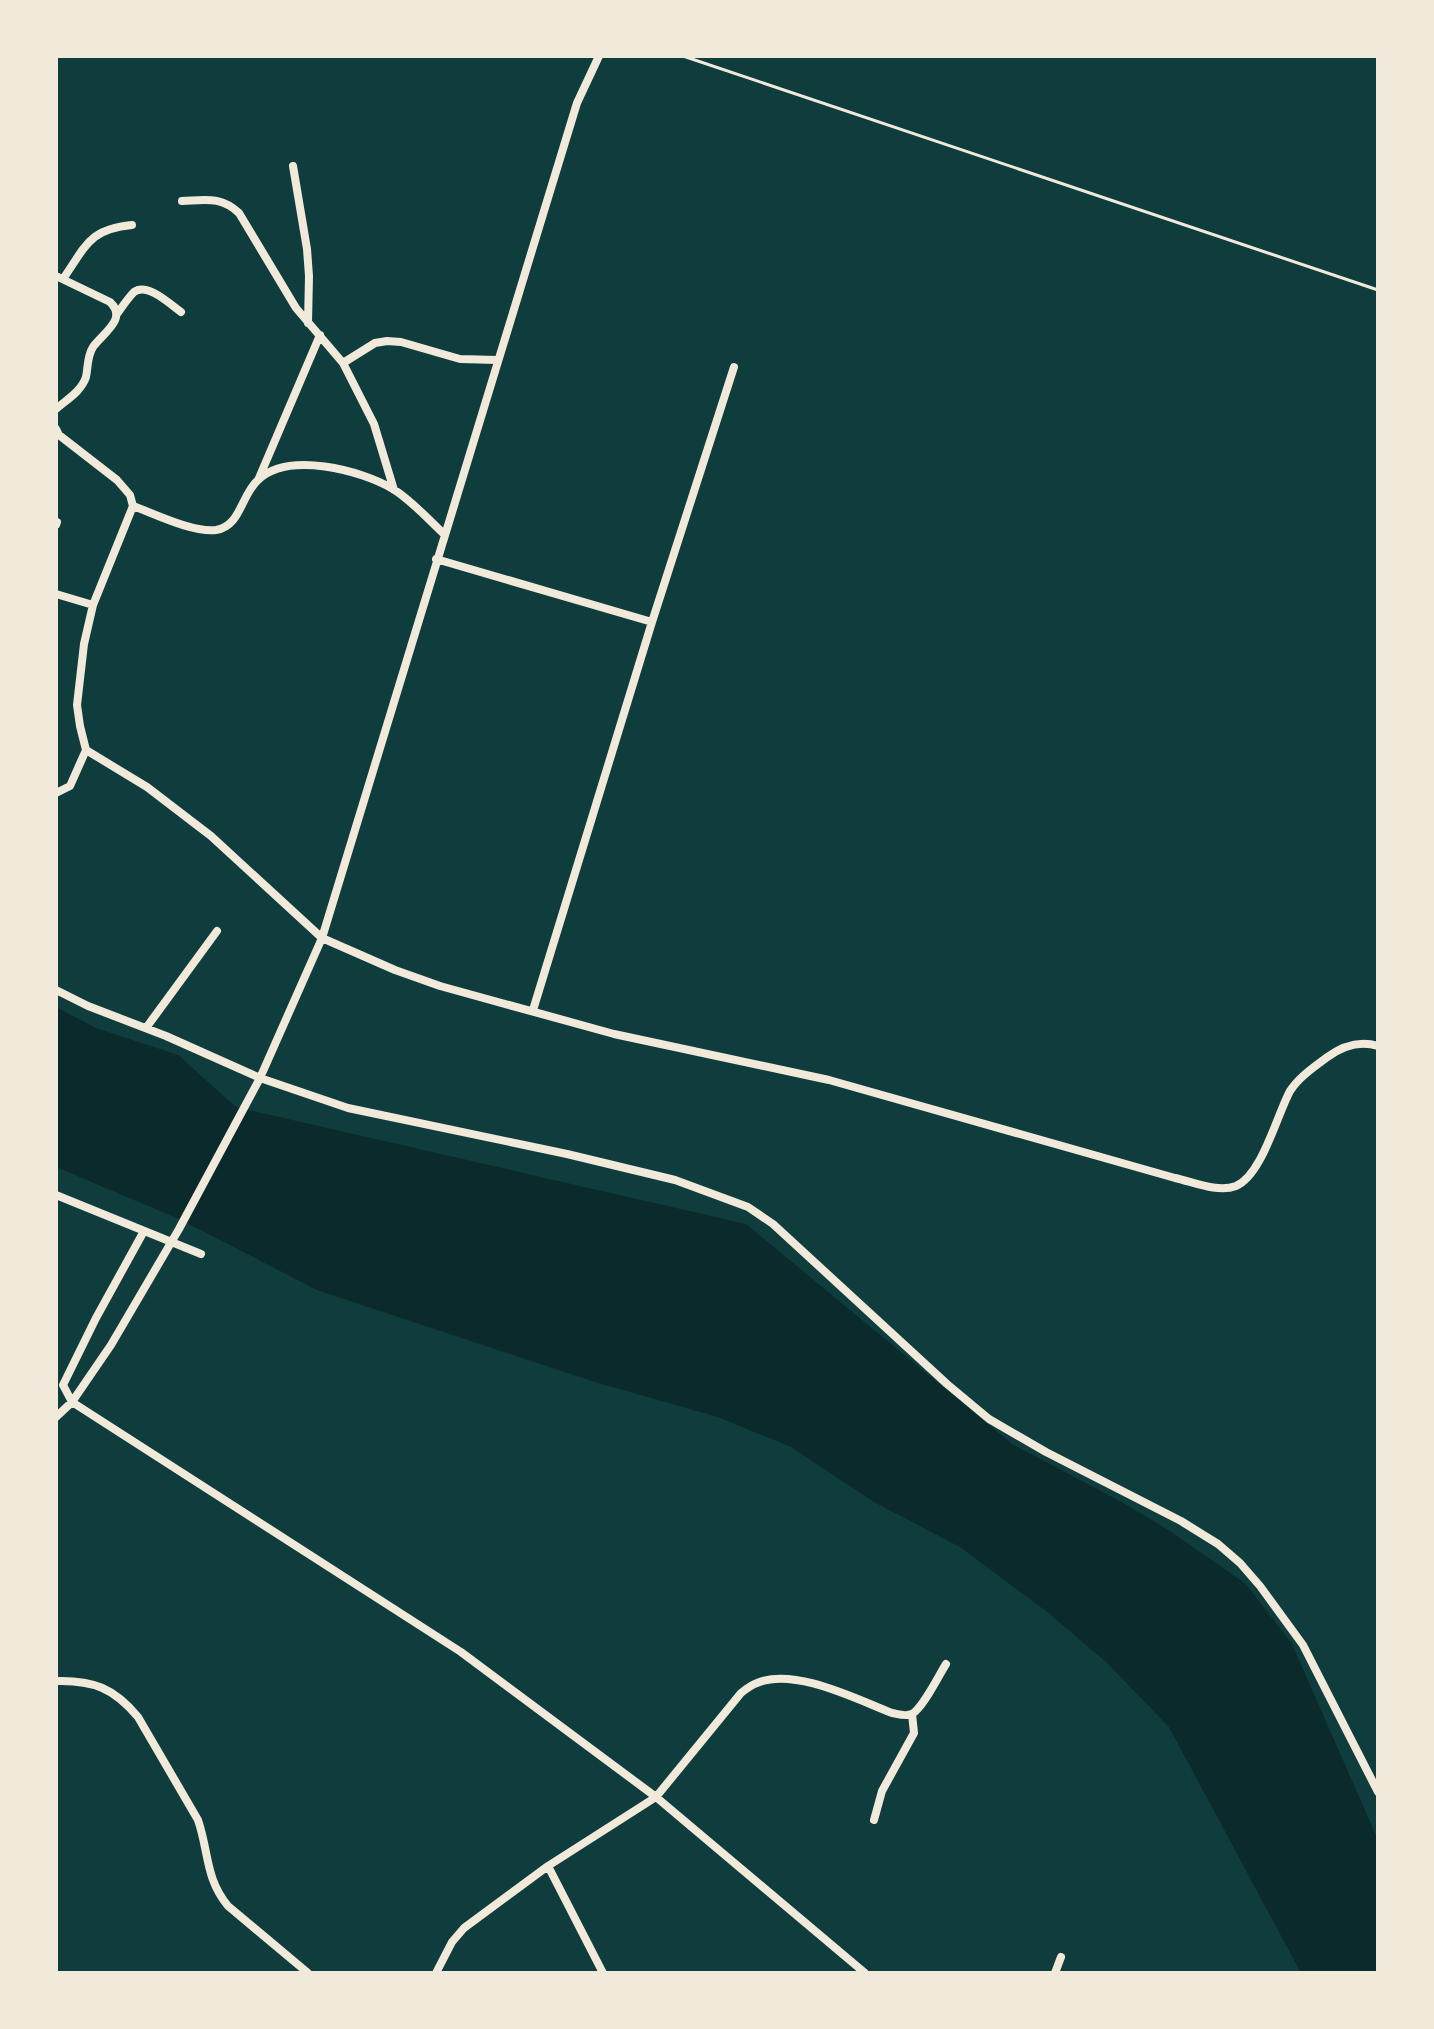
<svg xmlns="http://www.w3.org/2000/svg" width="1434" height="2029" viewBox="0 0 1434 2029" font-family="Montserrat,sans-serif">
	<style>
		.water { fill: #0a2a2b }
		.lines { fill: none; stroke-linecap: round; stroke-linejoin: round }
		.path { stroke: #f1e9da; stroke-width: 3 }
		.minor { stroke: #f1e9da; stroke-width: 8 }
	</style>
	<rect width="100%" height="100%" fill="#0f3d3e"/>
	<path class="water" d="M56 1007 96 1028 178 1055 236 1107 746 1224 1012 1444 1127 1505 1170 1531 1246 1584 1292 1644 1378 1840V1973H1301L1169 1727 1105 1661 1046 1611 960 1547 874 1502 791 1447 718 1417 598 1383 317 1290 179 1219 56 1167Z"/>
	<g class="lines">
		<path class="path" d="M683 56 1378 290"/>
		<path class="minor" d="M293 166 307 249 309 276 308 323
			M182 201C206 200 221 196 239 213L296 308 343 363 374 424 394 490
			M56 276 110 302C128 319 103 333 93 347 87 356 88 368 86 377 81 392 66 400 56 409
			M63 279C86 246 89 229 132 225
			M117 314C122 307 128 298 134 292 147 282 170 304 181 312
			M343 363 375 343 387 341 401 342 460 359 497 360
			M56 429 59 435 117 480 130 495 133 506 93 605 84 644 77 705 80 726 86 750 147 787 211 836 322 938 395 970 440 986 614 1034 829 1080 1175 1178C1193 1182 1218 1193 1236 1186 1262 1175 1277 1115 1290 1091 1299 1077 1314 1067 1326 1058 1342 1046 1359 1040 1378 1046
			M259 478 320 335
			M133 506C155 514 193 533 216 530 241 526 241 495 258 480 288 451 361 470 393 489 411 500 428 519 444 534
			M56 525 57 522
			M436 559 652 622
			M56 594 93 605
			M56 793 70 786 86 750
			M56 990 88 1006 166 1036 260 1078 348 1108 567 1154 675 1180 748 1207 773 1224 947 1384 989 1419 1046 1452 1181 1521 1218 1544 1240 1563 1260 1586 1303 1645 1378 1792
			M533 1010 652 622 734 367
			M146 1028 217 931
			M56 1195 201 1254
			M144 1231 96 1318 63 1385 72 1402 461 1652 656 1797 865 1973
			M56 1417 72 1402 111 1345 179 1229 260 1078 322 938 577 103 599 56
			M56 1681C93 1680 114 1688 138 1717L198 1820C209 1852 205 1878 228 1906L308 1973
			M874 1820 882 1791 914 1733 912 1714
			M548 1866 603 1973
			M436 1973 452 1942 464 1928 548 1866 656 1797 741 1693C746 1689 751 1685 757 1683 794 1667 856 1699 892 1713 898 1714 905 1717 912 1714 923 1708 939 1675 946 1664
			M1055 1973 1061 1957"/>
	</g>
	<rect width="1434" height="2029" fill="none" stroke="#f1e9da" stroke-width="116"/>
</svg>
